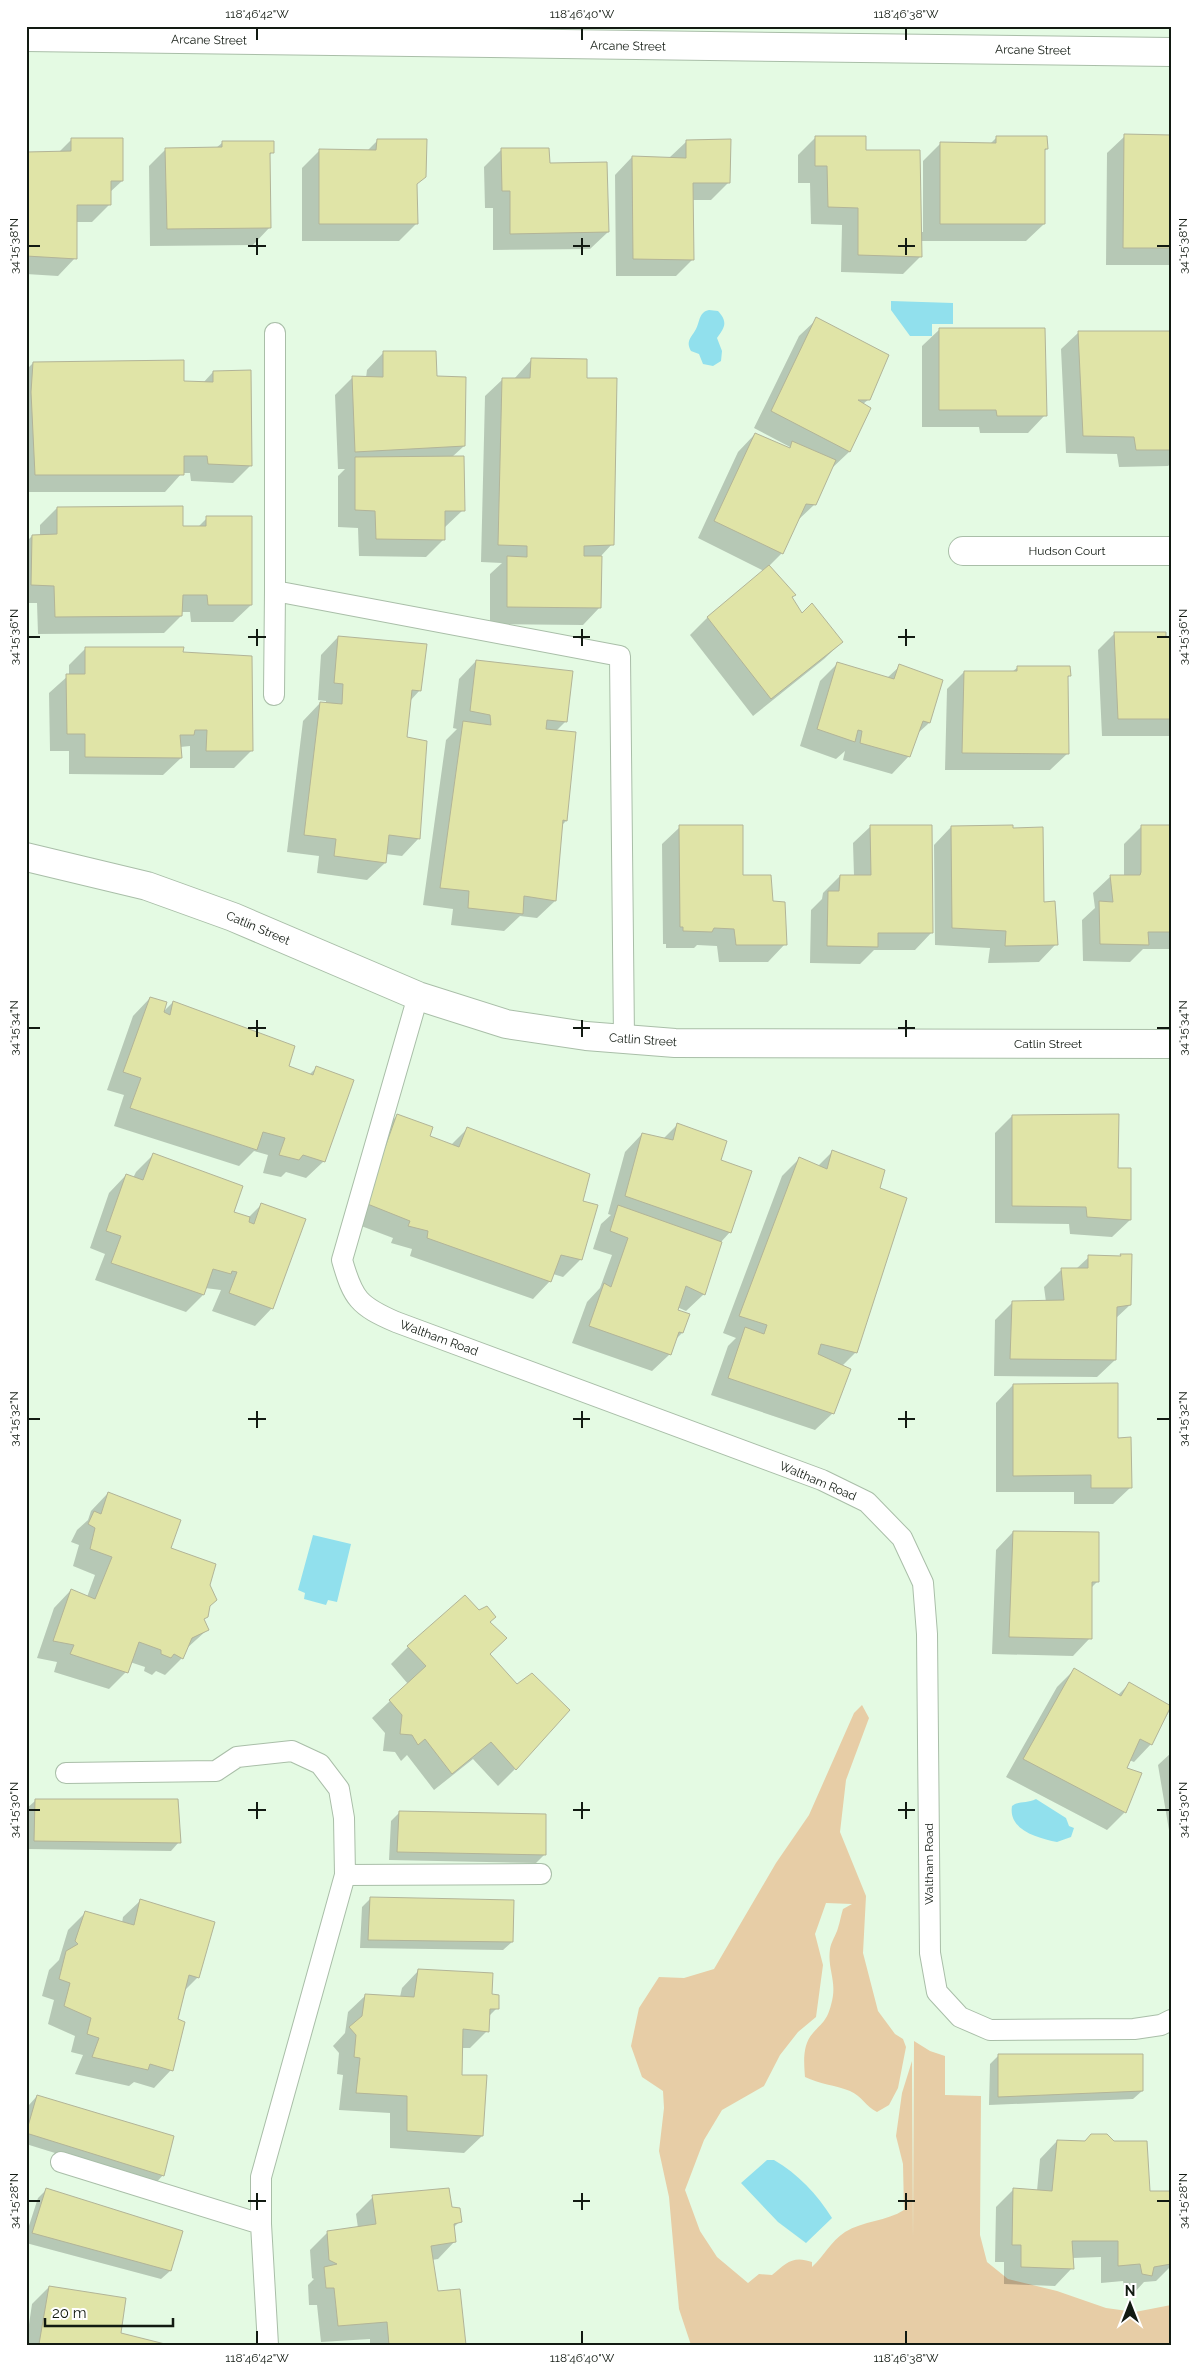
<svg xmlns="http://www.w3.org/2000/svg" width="1197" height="2371" viewBox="0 0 1197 2371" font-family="Raleway,sans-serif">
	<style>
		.green { fill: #e7cda6 }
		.water { fill: #91e0ed }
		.shadow { fill: #0003 }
		.building { fill: #e0e4a7; stroke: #b2b498 }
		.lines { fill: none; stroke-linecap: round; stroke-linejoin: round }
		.service-casing { stroke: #a9bea8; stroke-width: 22 }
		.minor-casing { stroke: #a9bea8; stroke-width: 30 }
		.tertiary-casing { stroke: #a9bea8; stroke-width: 30 }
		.service { stroke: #fff; stroke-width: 20 }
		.minor { stroke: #fff; stroke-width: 28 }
		.tertiary { stroke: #fff; stroke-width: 28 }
		.ticks { fill: none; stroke: #121a12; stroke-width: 2 }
		.labels { text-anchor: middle; stroke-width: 4; stroke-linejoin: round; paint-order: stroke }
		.street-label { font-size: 12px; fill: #121a12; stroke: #fff }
		.neatline { fill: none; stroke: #121a12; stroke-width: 2 }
		.ticks-label { font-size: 12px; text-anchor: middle; fill: #121a12 }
	</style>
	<rect width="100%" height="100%" fill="#e4fae3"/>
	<path class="green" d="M862 1705 869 1718 846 1780 840 1832 866 1896 863 1953 878 2011 895 2034 903 2039 906 2047 898 2088 889 2105 877 2112C866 2107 862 2096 850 2091 835 2085 819 2084 805 2077 804 2063 802 2045 813 2033 823 2022 827 2020 831 2005 838 1981 827 1970 830 1949 831 1942 836 1935 838 1928 840 1922 841 1915 843 1909L852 1904 826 1903 815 1934 823 1965 816 2017 798 2032 780 2055 764 2086 722 2110 704 2140 685 2190 700 2231 717 2257 748 2283 759 2274 772 2275C786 2263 793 2255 812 2262V2267C824 2256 831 2241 845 2232 863 2221 887 2221 904 2210L903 2164 896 2136 902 2093 912 2061 913 2240 914 2041 930 2051 945 2056V2095L981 2096 980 2235 987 2262 1008 2279 1057 2291 1106 2308 1135 2312 1171 2305V2345H691L679 2309 669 2197 659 2151 664 2108 663 2091 642 2077 631 2046 639 2008 659 1977 684 1978 714 1969 776 1863 809 1815 854 1713Z"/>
	<path class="water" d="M891 301 953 303V324H932V336H910L891 310Z
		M709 310 718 311C728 322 725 327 717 338L722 351 721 361 713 366 703 364 699 354 691 351C685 341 692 337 696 329 700 321 699 312 709 310Z
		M313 1535 351 1544 337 1602 328 1600 326 1605 304 1599 305 1593 298 1590Z
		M1036 1799 1066 1818 1069 1826 1074 1828 1071 1837 1057 1842C1038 1838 1008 1830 1012 1806 1020 1800 1027 1804 1036 1799Z
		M767 2160H774C798 2174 817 2194 832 2218L806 2243 778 2222 741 2183Z"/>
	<path class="shadow" d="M1125 136 1171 146V265H1106L1107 153Z
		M997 137 1047 149 1044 151V224L1026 241H921V256L903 274 841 272 842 225 811 224 810 183H798V155L815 138 865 151 921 232H923V161L941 143 989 145Z
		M72 139 122 181 109 193V205L92 222H75V258L58 276 26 274V153H58Z
		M378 140 416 185 417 223 399 241H302V168L320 150 367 151Z
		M687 141 729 182 711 200H692L693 259 676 276H616L615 175 632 157 669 158Z
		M222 143 272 152 269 156 270 227 253 245 150 246 149 166 166 149 216 148Z
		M501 150 549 164 608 232 590 249 493 250V208H485L484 167Z
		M817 319 869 399 863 404 869 408 849 452 831 469 815 504 796 522 781 554 769 566 794 595 791 598 802 615 842 642 824 659 753 716 690 635 707 618 764 571 698 538 738 452 755 434 791 450 792 448 754 428 799 336Z
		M940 329 1045 415 1028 433H980L979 427H922V346Z
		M1079 332H1171V463L1168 466 1119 467 1117 454 1066 453 1061 349Z
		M384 352 435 378 464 446 452 457 463 510 444 528V539L426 557 359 556 358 528 338 527V476L345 469H338L335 395 352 378H366L367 370Z
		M532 359 586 379 612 544 601 556 600 607 583 625 490 624V574L502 563 481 562 485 396 503 379H514Z
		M33 363 183 382 203 383 213 372 251 465 233 483 191 481 190 473H182L165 492H26V370Z
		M57 508 182 527H198L207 518 251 605 233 622H191L190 612H181V616L164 633 38 634 37 603H26V542L32 536H40V525Z
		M1115 633 1171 639V736H1102L1098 650Z
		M338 637 420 690 410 701 405 738 419 838 402 856 386 854 385 863 367 880 317 873 319 856 287 852 303 721 320 703 326 704V701L318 700 321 655Z
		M86 648 182 653 252 750 234 768H190V746L180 747 181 758 163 775 69 774V751H50L49 693 69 675V665Z
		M476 661 566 721 556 731 566 821 561 826 555 901 537 918 520 916 504 931 451 925 453 909 423 905 446 740 457 729 453 728 459 679Z
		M838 663 887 678 900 666 942 680 929 723 917 734 909 756 892 774 843 760 845 751 836 759 800 746 820 681Z
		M1018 667 1069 676 1066 679 1068 753 1050 770H945L947 689 964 672H1012Z
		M871 826 932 932 915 950H874L860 964 810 963 811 910 822 899 823 893 840 876H854L853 843Z
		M680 827 771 902 785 944 768 962H719L717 946 697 945 694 948H666V944H663L662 844Z
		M951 827 1043 903 1056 944 1039 962 988 963 990 948 935 945 934 845Z
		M1141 827H1171V949H1143L1130 962 1083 961 1082 920 1095 908 1093 893 1111 876H1124V844Z
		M150 998 162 1013 173 1002 288 1067 309 1075 317 1067 324 1161 306 1178 286 1172 281 1177 263 1173 268 1155 254 1151 239 1166 114 1126 124 1095 107 1090 133 1016Z
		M398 1115 429 1137 451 1145 467 1129 581 1202 580 1260 563 1277 553 1274 550 1281 533 1299 410 1256 412 1249 391 1243 393 1238 348 1221 380 1133Z
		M1012 1116 1117 1169 1130 1220 1112 1237 1070 1234 1069 1224 995 1223V1133Z
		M678 1124 719 1161 730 1232 721 1242 704 1294 686 1311 677 1307 682 1333 675 1340 670 1354 652 1371 572 1343 587 1302 600 1288 612 1255 593 1249 601 1224 611 1215 608 1214 625 1152 642 1134 663 1139Z
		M832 1152 856 1352 842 1366 833 1413 815 1430 711 1395 728 1346 736 1338 723 1333 782 1176 799 1159 818 1166Z
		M153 1155 232 1213 248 1218 262 1204 272 1308 255 1326 212 1311 221 1290 205 1288 203 1295 186 1312 95 1280 105 1254 90 1248 109 1193 126 1175 133 1178 136 1172Z
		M1121 1255H1131L1130 1305 1115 1319V1360L1097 1377 994 1376 995 1320 1013 1302H1046L1044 1287 1062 1269H1076L1089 1257H1119Z
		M1013 1385 1117 1439 1131 1487 1113 1504H1074V1492H996V1403Z
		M108 1493 209 1586 207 1616 203 1620 207 1630 186 1649 182 1658 165 1675 156 1671 152 1675 144 1671 145 1667 130 1662 126 1672 109 1689 54 1672 57 1662 37 1658 54 1608 71 1590 87 1597 95 1575 73 1566 79 1545 71 1542 77 1530 88 1520 91 1511Z
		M1013 1532 1098 1581 1090 1589V1638L1073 1656 992 1654 996 1550Z
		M408 1647 489 1654 515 1769 498 1786 473 1759 434 1790 407 1755 401 1761 395 1752 383 1751 385 1733 372 1718 408 1684 391 1664Z
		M1074 1670 1118 1695 1129 1684 1171 1708 1151 1744 1134 1762 1129 1760 1125 1768 1141 1774 1124 1813 1107 1830 1006 1777 1057 1687Z
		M1171 1753V1842L1158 1765Z
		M35 1801 179 1842 171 1851 26 1849V1809Z
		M399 1813 545 1854 536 1863 389 1860 391 1821Z
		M371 1898 512 1942 503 1950 360 1948 362 1907Z
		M141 1900 198 1977 184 1991 176 2020 171 2070 154 2088 134 2082 129 2086 75 2074 83 2055 71 2052 75 2036 48 2024 54 2000 42 1996 49 1970 59 1960 68 1930 85 1913 122 1923 123 1917Z
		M419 1970 491 1995 497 2008 488 2017 487 2031 470 2048H461L460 2076 482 2136 464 2153 390 2148V2113L339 2110 343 2075 337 2074 339 2053 333 2046 345 2033 348 2012 366 1995 400 1997 402 1988Z
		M999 2055 1142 2091 1133 2099 989 2105 990 2064Z
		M37 2096 163 2175 155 2184 26 2144V2114L29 2105Z
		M1057 2141 1149 2193H1171V2266L1156 2281 1144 2282 1134 2293 1125 2291 1123 2281 1101 2283V2257L1072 2258V2268L1055 2286 1004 2284V2262H995L996 2207 1013 2190 1037 2191 1040 2159Z
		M47 2189 181 2232 170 2271 161 2279 26 2243V2235L38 2198Z
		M373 2197 451 2209 460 2221 453 2228 455 2241 438 2259 432 2260 437 2293 464 2345H370V2339L321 2342 317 2305H309L308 2285 314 2279 312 2278 310 2250 327 2233 358 2228 356 2214Z
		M49 2287 120 2334 168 2345H26L32 2304Z"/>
	<path class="building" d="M1124 134 1171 135V248H1123Z
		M815 136H866V150H920L922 257 858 255V208L828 207 827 166H815Z
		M996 136H1047L1048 149H1045V224H940V142L996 143Z
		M71 138H123V181H111V205H77V259L26 256V152L71 151Z
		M377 139H427L426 177 417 184 418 224H319V149L376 150Z
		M731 139 730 183H693L694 260 633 259 632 156 686 158V140Z
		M222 141H274V153H270L271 228 167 229 165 148 222 147Z
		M501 148H549L550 163 607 162 609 232 510 234V191H502Z
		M816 317 889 355 870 400H858L871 408 850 452 771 411Z
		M939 328H1045L1047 416H997L996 410H939Z
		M1078 331H1171V450H1136L1134 437 1083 436Z
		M383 351H436L437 376 466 377 465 446 355 452 352 376 383 377Z
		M531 358 587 359V378H617L614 545 584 546V556H602L601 608 507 607V556L527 557V546L498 545 502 378H530Z
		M184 360V381L213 382V371L251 370 252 466 208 464 207 456H184V475H35L31 392 33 362Z
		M755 433 790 448 792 441 836 460 816 505 806 504 783 554 714 521Z
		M464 456 465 511H445V540L376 539 375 511 355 510V457Z
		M183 506V526H206V516H252V605H208L207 595H183L182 616 55 617 54 586 31 585 32 535 57 534V507Z
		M769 565 796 595 792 597 802 613 812 603 843 642 771 699 707 617Z
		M1114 632H1166V637H1171V719H1118Z
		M338 636 427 644 421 691 412 690 407 737 427 741 420 839 389 835 386 863 334 856 336 839 304 835 320 702 342 704 343 684 334 683Z
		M85 647H184L183 652 252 656 253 751H206L207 730H195L194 735H180L182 758 85 757V734H67L66 674H85Z
		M476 660 573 671 567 722 547 720 546 729 576 732 567 821 563 820 556 901 524 896 523 914 468 908 469 891 440 888 463 721 491 725 490 715 470 711Z
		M837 662 894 679 899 664 943 680 930 723 923 721 910 757 860 743 862 731 858 730 855 742 817 729Z
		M1017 666H1070L1071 676H1068L1069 754 962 753 964 671H1017Z
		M679 825H743V875H771L773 901 785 902 787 945H736L734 929 714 928 712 932 683 931V927H680Z
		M870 825H932L933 933H878V947L827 946 828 891H839L840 875H871Z
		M1013 825V828L1043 827 1044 902 1055 901 1058 945 1005 946 1006 931 952 928 951 826Z
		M1141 825H1171V932H1148L1149 945 1100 944 1099 901 1113 902 1110 875H1140L1141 872Z
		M150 997 167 1002 164 1012 170 1015 173 1001 295 1046 289 1066 313 1075 316 1066 354 1080 325 1162 303 1155 299 1160 279 1155 285 1138 263 1132 257 1150 130 1108 141 1078 123 1072Z
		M397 1114 433 1127 430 1136 459 1147 467 1127 590 1174 583 1201 598 1205 582 1260 561 1255 551 1282 427 1238 428 1231 408 1226 410 1221 365 1203Z
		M1119 1114 1118 1168H1131V1220L1087 1217 1086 1207 1012 1206V1115Z
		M677 1123 727 1141 721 1160 752 1171 731 1233 625 1196 642 1133 673 1140Z
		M832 1150 885 1170 880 1188 907 1198 857 1353 821 1344 818 1354 851 1369 834 1414 728 1378 745 1327 764 1334 767 1325 739 1316 799 1157 827 1169Z
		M153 1153 243 1186 234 1212 250 1217 249 1222 254 1224 261 1203 306 1219 273 1309 229 1293 237 1272 232 1271 231 1274 213 1269 204 1295 111 1263 121 1236 106 1231 126 1174 143 1180Z
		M618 1205 722 1242 705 1295 686 1286 678 1310 690 1314 683 1333 679 1332 671 1355 589 1326 604 1283 611 1287 628 1238 610 1231Z
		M1120 1254H1132L1131 1305 1117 1307 1116 1360 1010 1359 1012 1301 1064 1300 1061 1268H1088V1255L1121 1256Z
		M1118 1383V1438L1131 1437 1132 1488H1091V1475L1013 1476V1384Z
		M108 1492 181 1520 171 1548 216 1564 210 1585 217 1600 210 1606 208 1617 204 1619 209 1630 192 1638 183 1659 174 1654 171 1658 161 1654V1650L139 1642 128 1673 70 1654 74 1645 53 1641 71 1589 95 1599 112 1557 90 1549 95 1528 88 1524 94 1511 101 1514Z
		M1013 1531 1099 1532V1582H1092V1639L1009 1637Z
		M465 1595 479 1610 487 1606 496 1617 490 1622 507 1638 490 1654 517 1684 532 1673 570 1710 516 1770 491 1742 452 1774 425 1739 418 1745 412 1735 400 1734 402 1715 389 1700 426 1666 407 1646Z
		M1074 1668 1121 1696 1129 1682 1171 1706 1152 1745 1140 1739 1127 1768 1142 1773 1126 1813 1023 1759Z
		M35 1799H178L181 1843 34 1841Z
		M399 1811 546 1814V1855L397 1852Z
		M370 1897 514 1900 513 1942 368 1940Z
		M140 1899 215 1922 199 1978 189 1975 178 2019 185 2022 173 2071 150 2064 148 2070 92 2057 99 2038 87 2034 91 2018 64 2006 70 1983 59 1979 66 1951 78 1944 75 1941 85 1911 134 1925Z
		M418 1969 493 1973 492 1994 499 1995V2009H490L489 2032 463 2029 462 2075H487L483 2136 407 2131V2096L356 2093 360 2058 354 2057 356 2035 349 2027 362 2016 365 1994 414 1997Z
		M998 2054H1143V2091L998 2097Z
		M37 2095 174 2136 164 2176 26 2133Z
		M1091 2134H1107L1114 2141H1147L1150 2191H1171V2264L1154 2267 1152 2276 1142 2274 1140 2264 1118 2266V2241H1072L1074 2269 1021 2267V2245H1012L1013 2188 1052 2191 1057 2140 1085 2141Z
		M46 2188 183 2231 171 2271 32 2233Z
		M449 2188 452 2207 460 2208 462 2222 454 2224 456 2242 431 2246 438 2291 460 2289 466 2345H389L387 2322 338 2326 334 2288H326L324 2267 337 2264 329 2260 327 2231 376 2224 372 2195Z
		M49 2286 126 2298 121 2333 169 2345 39 2344Z"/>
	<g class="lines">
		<g class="service-casing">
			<path id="service" d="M275 333V591L620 656 624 1039
				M274 695 275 591
				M418 996 342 1260C353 1299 359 1306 396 1322L822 1480 867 1502 902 1538 923 1583 927 1634 930 1953 937 1992 960 2017 990 2030 1134 2029 1161 2025 1171 2020
				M66 1773 216 1771 237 1757 292 1751 320 1764 339 1789 344 1818 345 1875 261 2177V2224L268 2345
				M345 1875 541 1874
				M61 2162 261 2224"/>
		</g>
		<g class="minor-casing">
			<path id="minor" d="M963 551H1171
				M26 857 147 886 233 917 418 996 506 1024 586 1036 675 1043 1171 1044"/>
		</g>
		<g class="tertiary-casing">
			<path id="tertiary" d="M26 37 1171 52"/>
		</g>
		<use href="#service" class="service"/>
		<use href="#minor" class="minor"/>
		<use href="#tertiary" class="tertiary"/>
	</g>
	<path class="ticks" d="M257 28V40M582 28V40M906 28V40M257 238V255M582 238V255M906 238V255M28 246H40M248 246H266M573 246H590M898 246H915M1157 246H1170M257 629V646M582 629V646M906 629V646M28 637H40M248 637H266M573 637H590M898 637H915M1157 637H1170M257 1020V1037M582 1020V1037M906 1020V1037M28 1028H40M248 1028H266M573 1028H590M898 1028H915M1157 1028H1170M257 1411V1428M582 1411V1428M906 1411V1428M28 1419H40M248 1419H266M573 1419H590M898 1419H915M1157 1419H1170M257 1802V1819M582 1802V1819M906 1802V1819M28 1810H40M248 1810H266M573 1810H590M898 1810H915M1157 1810H1170M257 2193V2210M582 2193V2210M906 2193V2210M28 2201H40M248 2201H266M573 2201H590M898 2201H915M1157 2201H1170M257 2331V2344M582 2331V2344M906 2331V2344"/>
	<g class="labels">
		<g class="street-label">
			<text transform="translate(209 40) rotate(1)" y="4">Arcane Street</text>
			<text transform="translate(628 46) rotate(1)" y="4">Arcane Street</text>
			<text transform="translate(1033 50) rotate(1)" y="4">Arcane Street</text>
			<text x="1067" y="555">Hudson Court</text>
			<text transform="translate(258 928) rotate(23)" y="4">Catlin Street</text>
			<text transform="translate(643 1040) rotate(4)" y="4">Catlin Street</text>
			<text x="1048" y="1048">Catlin Street</text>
			<text transform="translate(439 1338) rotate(20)" y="4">Waltham Road</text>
			<text transform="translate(818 1481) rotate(23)" y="4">Waltham Road</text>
			<text transform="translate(929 1864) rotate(-90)" y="4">Waltham Road</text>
		</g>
	</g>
	<rect width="1197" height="2371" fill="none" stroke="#ffffff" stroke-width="55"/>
	<g transform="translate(1130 2304)" stroke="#ffffff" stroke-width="4" paint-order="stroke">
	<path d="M0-4L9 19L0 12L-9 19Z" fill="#121a12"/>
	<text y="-8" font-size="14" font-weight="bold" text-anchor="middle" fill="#121a12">N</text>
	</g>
	<path d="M45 2318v8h128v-8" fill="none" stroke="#121a12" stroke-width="2.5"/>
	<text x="52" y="2318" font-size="15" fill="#121a12" stroke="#ffffff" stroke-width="4" paint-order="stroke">20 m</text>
	<rect x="28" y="28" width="1142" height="2316" class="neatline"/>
	<g class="ticks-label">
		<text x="257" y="18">118°46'42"W</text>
		<text x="582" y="18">118°46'40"W</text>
		<text x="906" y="18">118°46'38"W</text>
		<text transform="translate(14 246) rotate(-90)" y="4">34°15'38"N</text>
		<text transform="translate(1183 246) rotate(-90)" y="4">34°15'38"N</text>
		<text transform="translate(14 637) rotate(-90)" y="4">34°15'36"N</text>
		<text transform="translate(1183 637) rotate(-90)" y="4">34°15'36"N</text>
		<text transform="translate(14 1028) rotate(-90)" y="4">34°15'34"N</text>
		<text transform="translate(1183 1028) rotate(-90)" y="4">34°15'34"N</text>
		<text transform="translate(14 1419) rotate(-90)" y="4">34°15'32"N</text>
		<text transform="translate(1183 1419) rotate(-90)" y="4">34°15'32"N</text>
		<text transform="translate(14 1810) rotate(-90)" y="4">34°15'30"N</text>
		<text transform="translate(1183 1810) rotate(-90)" y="4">34°15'30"N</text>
		<text transform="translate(14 2201) rotate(-90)" y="4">34°15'28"N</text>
		<text transform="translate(1183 2201) rotate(-90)" y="4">34°15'28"N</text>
		<text x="257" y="2362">118°46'42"W</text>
		<text x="582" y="2362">118°46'40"W</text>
		<text x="906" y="2362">118°46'38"W</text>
	</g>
</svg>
